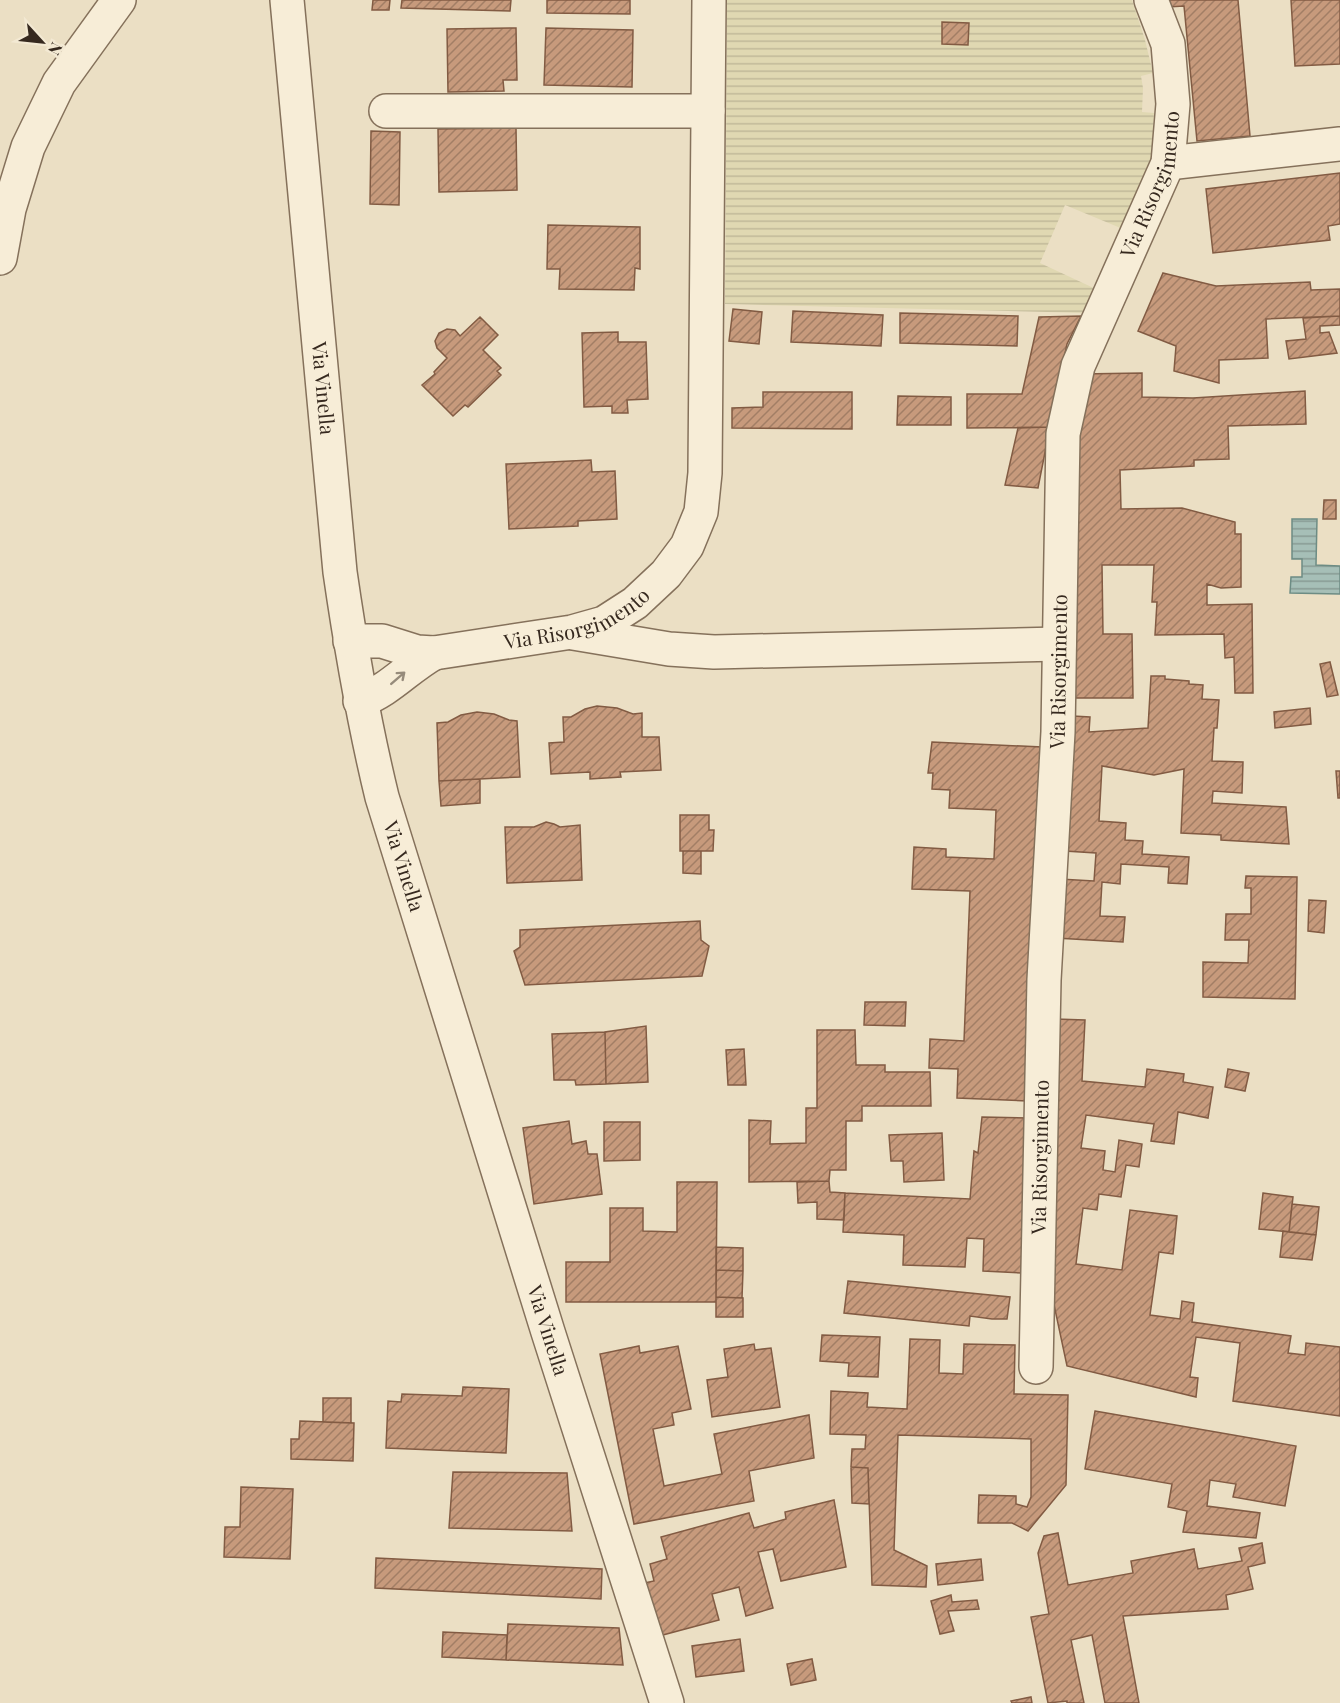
<svg xmlns="http://www.w3.org/2000/svg" width="1340" height="1703" viewBox="0 0 1340 1703" font-family="'Playfair Display',serif">
	<style>
		.farmland { fill: url(#farmland-rules) }
		.water { fill: url(#water-rules); stroke: #6d8c84; stroke-width: 1.5 }
		.building { fill: url(#building-hatch); stroke: #825b43; stroke-width: 1.5 }
		.lines { fill: none; stroke-linecap: round; stroke-linejoin: round }
		.street-casing { stroke: #85715b; stroke-width: 36 }
		.street { stroke: #f7edd7; stroke-width: 33 }
		.oneway { stroke: #968b7b }
		.labels { text-anchor: middle; stroke-width: 6; stroke-linejoin: round; paint-order: stroke }
		.street-label { font-size: 20px; fill: #36291f; stroke: #f3e9d3 }
	</style>
	<defs>
		<pattern id="farmland-rules" width="6" height="5" patternUnits="userSpaceOnUse" patternTransform="scale(1.5)"><rect width="6" height="5" fill="#e0d8b2"/><path d="M0 2.5h6" fill="none" stroke="#c1b999"/></pattern>
		<pattern id="water-rules" width="6" height="5" patternUnits="userSpaceOnUse" patternTransform="scale(1.5)"><rect width="6" height="5" fill="#a6bfb7"/><path d="M0 2.5h6" fill="none" stroke="#889b94"/></pattern>
		<pattern id="building-hatch" width="6" height="6" patternUnits="userSpaceOnUse" patternTransform="scale(1.5)"><rect width="6" height="6" fill="#c79a7c"/><path d="M-1 1l2-2M0 6l6-6M5 7l2-2" fill="none" stroke="#a27e65"/></pattern>
	</defs>
	<rect width="100%" height="100%" fill="#ebdfc4"/>
	<path class="farmland" d="M727 0H1132L1145 40 1153 73 1141 76 1143 88 1142 112 1154 113 1152 157 1147 179 1123 229 1065 205 1040 263 1098 290 1089 313 725 304Z"/>
	<path class="water" d="M1292 519H1317L1316 565 1340 566V594L1290 593 1291 577H1302V559H1292Z"/>
	<path class="building" d="M373 0H390L389 10H372Z
		M402 0H511L510 11 401 8Z
		M547 0H630V14L547 13Z
		M1167 0H1238L1250 136 1197 141 1184 6 1168 7Z
		M1291 0H1340V64L1295 66Z
		M942 22 969 23 968 45 942 44Z
		M516 28 517 80H503L504 91 448 92 447 29Z
		M546 28 633 30 632 87 544 85Z
		M516 128 517 190 439 192 438 129Z
		M371 131 400 132 399 205 370 204Z
		M1340 173V224L1328 226 1330 240 1213 253 1206 189Z
		M548 225 640 227V269L635 268 634 290 559 289 560 269H547Z
		M1163 273 1216 286 1310 282 1311 290 1340 289V316L1266 319 1268 358 1219 360V383L1174 371 1176 346 1138 331Z
		M733 309 762 312 759 344 729 341Z
		M793 311 883 315 881 346 791 342Z
		M900 313 1018 316 1017 346 900 343Z
		M1081 316 1067 344 1050 427 967 428V394H1022L1039 317Z
		M1340 316V325L1320 326V333L1329 332 1337 353 1289 359 1286 341 1306 339 1303 318Z
		M480 317 498 335 483 350 501 368 497 371 501 375 468 407 465 405 453 416 422 385 435 374 434 372 447 358 437 348 435 341 439 333 447 329 455 330 460 336Z
		M618 332V342H646L648 399 627 400 628 413H612V406L584 407 582 333Z
		M1142 373V397L1193 398 1305 391 1306 424 1228 426 1229 459 1194 460V466L1120 470 1121 509 1182 508 1235 522V534H1241V587L1221 588 1207 584V605L1252 604 1253 693H1235L1234 657 1225 658 1224 634 1155 635 1157 602H1152L1154 565H1102L1103 634H1132L1133 698H1072L1081 374Z
		M763 392H852V429L732 428V408L763 407Z
		M898 396 951 397V425H897Z
		M1050 427 1038 488 1005 485 1018 428Z
		M591 460 592 472 615 471 617 519 578 521V526L509 529 506 464Z
		M1324 500H1336V519H1323Z
		M1330 662 1338 695 1327 697 1320 664Z
		M1151 676H1165V679L1189 681V684L1203 685 1202 699 1219 700 1217 728H1214L1212 761 1243 762 1242 793 1213 791 1212 803 1286 807 1289 844 1221 840V835L1181 833 1184 769 1154 775 1102 766 1099 821 1126 823 1125 840 1143 841 1142 854 1189 857 1187 884 1168 883 1169 867 1121 864 1120 884 1102 882 1100 916 1125 917 1123 942 1056 938 1060 879 1094 881 1096 853 1065 851 1073 716 1090 717 1089 732 1148 728Z
		M597 706 617 708 633 714 642 713V737H659L661 770 620 772 621 777 590 779V772L551 774 549 743 564 742 563 717H571L585 709Z
		M1310 708 1311 724 1275 728 1274 712Z
		M477 712 494 714 509 720 517 721 520 777 439 781 437 723 448 722 461 715Z
		M932 742 1042 747 1027 1101 957 1098 958 1069 929 1068 930 1039 964 1041 970 891 912 889 914 847 946 849V857L994 859 996 810 949 808 950 790 932 789 933 773H928Z
		M1336 771H1340V798H1338Z
		M480 779V803L441 806 439 781Z
		M680 815H709V830H714L713 851H680Z
		M546 822 554 824 560 827 580 825 582 880 507 883 505 827H534Z
		M683 851H701V874L683 873Z
		M1246 876 1297 877 1295 999 1203 997V962L1248 963 1249 940H1225L1226 914H1251V888H1245Z
		M1309 900 1326 901 1324 933 1308 931Z
		M700 921 701 940 709 946 702 976 525 985 514 951 520 947V930Z
		M865 1002H906L905 1026 864 1025Z
		M1055 1019 1085 1020 1082 1081 1145 1087 1147 1069 1184 1074 1183 1082 1213 1087 1208 1118 1178 1112 1174 1144 1151 1141 1154 1124 1086 1115 1081 1148 1105 1151 1103 1170 1115 1172 1119 1140 1142 1144 1139 1167 1126 1165 1121 1197 1099 1194 1097 1210 1083 1208 1076 1264 1122 1270 1130 1210 1177 1216 1173 1254 1159 1252 1150 1315 1180 1319 1182 1301 1194 1303 1192 1322 1291 1336 1288 1353 1305 1355 1306 1343 1340 1347V1416L1233 1401 1240 1343 1196 1337 1190 1377 1198 1378 1196 1397 1067 1366 1046 1267Z
		M646 1026 648 1082 606 1084 605 1032Z
		M817 1030H855L856 1065H885V1072H930L931 1106H862V1121H846V1170H830L829 1181 749 1182V1120L771 1121 770 1144 806 1143V1108H817Z
		M605 1032 606 1084 576 1085 575 1080H554L552 1034Z
		M744 1049 746 1085H728L726 1050Z
		M1228 1069 1249 1073 1245 1091 1225 1087Z
		M982 1117 1028 1118 1021 1273 983 1271 984 1239 967 1238 965 1267 903 1265 904 1235 843 1232 845 1193 970 1199 974 1151 978 1153Z
		M569 1121 572 1144 586 1141 588 1154H597L602 1194 534 1204 523 1128Z
		M604 1122H640V1160L604 1161Z
		M942 1133 944 1180 904 1182 903 1161H891L889 1135Z
		M829 1181 830 1192 845 1193 844 1220 817 1219V1202L798 1203 797 1182Z
		M677 1182H717L716 1302H566V1262H610V1208H643V1231L677 1232Z
		M1263 1193 1293 1197 1289 1232 1259 1229Z
		M1292 1204 1319 1207 1316 1235 1289 1232Z
		M1283 1231 1316 1235 1312 1260 1280 1257Z
		M716 1247 743 1248V1271L716 1270Z
		M716 1270 743 1271 742 1298 716 1297Z
		M848 1281 1010 1297 1007 1319H992L970 1316 969 1326 844 1313Z
		M716 1297 743 1298V1317H716Z
		M822 1335 880 1337 878 1377 848 1376 849 1363 820 1361Z
		M910 1339 940 1340 939 1373 963 1374 964 1344 1015 1345 1014 1394 1068 1395 1066 1485 1028 1531 1012 1523H978L979 1495 1016 1496V1504L1027 1507 1031 1497V1439L898 1435 894 1550 927 1566 926 1587 872 1585 868 1468 851 1467 852 1449H865L866 1435 830 1434 831 1391 868 1393 867 1407 907 1409Z
		M754 1344 755 1350 771 1348 780 1407 712 1417 707 1380 728 1377 724 1349Z
		M639 1346 640 1353 678 1346 691 1409 672 1413 674 1425 653 1429 664 1486 722 1474 714 1434 809 1415 814 1458 749 1471 754 1501 634 1524 600 1354Z
		M463 1387 509 1389 506 1453 386 1448 388 1401 401 1402 402 1394 462 1396Z
		M323 1398H351V1423L323 1422Z
		M1095 1411 1296 1446 1285 1506 1233 1497 1236 1484 1210 1480 1207 1506 1260 1513 1256 1538 1183 1532 1187 1511 1168 1507 1172 1484 1085 1469Z
		M300 1421 354 1423 353 1461 291 1459V1439H299Z
		M851 1467 868 1468 869 1504 852 1503Z
		M453 1472 567 1473 572 1531 449 1528Z
		M241 1487 293 1489 290 1559 224 1557 225 1527H240Z
		M834 1500 846 1567 781 1581 773 1549 758 1552 773 1608 746 1616 739 1587 712 1594 719 1620 659 1636 644 1583 654 1581 650 1564 667 1559 661 1537 749 1513 754 1528 786 1519 785 1512Z
		M1058 1533 1068 1585 1133 1573 1131 1561 1194 1549 1198 1569 1242 1561 1239 1548 1262 1543 1265 1563 1248 1567 1253 1589 1226 1595 1228 1609 1123 1616 1139 1703H1105L1092 1635 1071 1640 1084 1703H1067V1701L1048 1703 1031 1617 1049 1614 1038 1553 1044 1536Z
		M376 1558 602 1569 601 1599 375 1588Z
		M981 1559 983 1580 938 1585 936 1564Z
		M951 1595 952 1602 977 1600 979 1609 948 1611 954 1631 940 1634 931 1601Z
		M508 1624 619 1628 623 1665 506 1660Z
		M443 1632 507 1635 506 1660 442 1657Z
		M740 1639 744 1671 696 1677 692 1646Z
		M812 1659 816 1680 791 1685 787 1664Z
		M1031 1697 1032 1703H1012L1011 1701Z"/>
	<g class="lines">
		<g class="street-casing">
			<g id="street">
				<path id="s1" d="M287 0 340 572C351 648 364 723 382 797L548 1332 667 1703"/>
				<path d="M386 111H708"/>
				<path d="M1168 163 1340 144"/>
				<path d="M0 258 9 209 28 147 59 83 119 0"/>
				<path d="M573 633 669 649 714 652 1059 644"/>
				<path id="s2" d="M350 641H382L417 652 434 653 572 632 604 623 635 603 666 574 687 546 701 512 705 473 709 0"/>
				<path d="M360 701C390 690 407 668 434 653"/>
				<path id="s3" d="M1036 1367 1044 980 1058 732 1063 434 1078 366 1168 163 1173 104 1168 44 1151 0"/>
			</g>
		</g>
		<use href="#street" class="street"/>
	</g>
	<defs><path id="oneway-shaft" d="M-6 0H5M1.5-3L5.5 0L1.5 3" fill="none" stroke-width="1.6" stroke-linecap="round" stroke-linejoin="round" transform="scale(1.5)"/></defs>
	<use class="oneway" href="#oneway-shaft" transform="translate(398 678) rotate(-41)"/>
	<g class="labels">
		<g class="street-label">
			<text dy="7" stroke="none"><textPath href="#s3" startOffset="1200">Via Risorgimento</textPath></text>
			<text dy="7" stroke="none"><textPath href="#s1" startOffset="390">Via Vinella</textPath></text>
			<text dy="7" stroke="none"><textPath href="#s2" startOffset="234">Via Risorgimento</textPath></text>
			<text dy="7" stroke="none"><textPath href="#s3" startOffset="696">Via Risorgimento</textPath></text>
			<text dy="7" stroke="none"><textPath href="#s1" startOffset="876">Via Vinella</textPath></text>
			<text dy="7" stroke="none"><textPath href="#s3" startOffset="210">Via Risorgimento</textPath></text>
			<text dy="7" stroke="none"><textPath href="#s1" startOffset="1362">Via Vinella</textPath></text>
		</g>
	</g>
	<g transform="translate(42 42) rotate(117)" stroke="#f3e9d3" stroke-width="4.5" paint-order="stroke">
	<path d="M0-4.5L10 22L0 15L-10 22Z" fill="#36291f"/>
	<text y="-9" font-size="16" font-weight="bold" text-anchor="middle" fill="#36291f">N</text>
	</g>
</svg>
